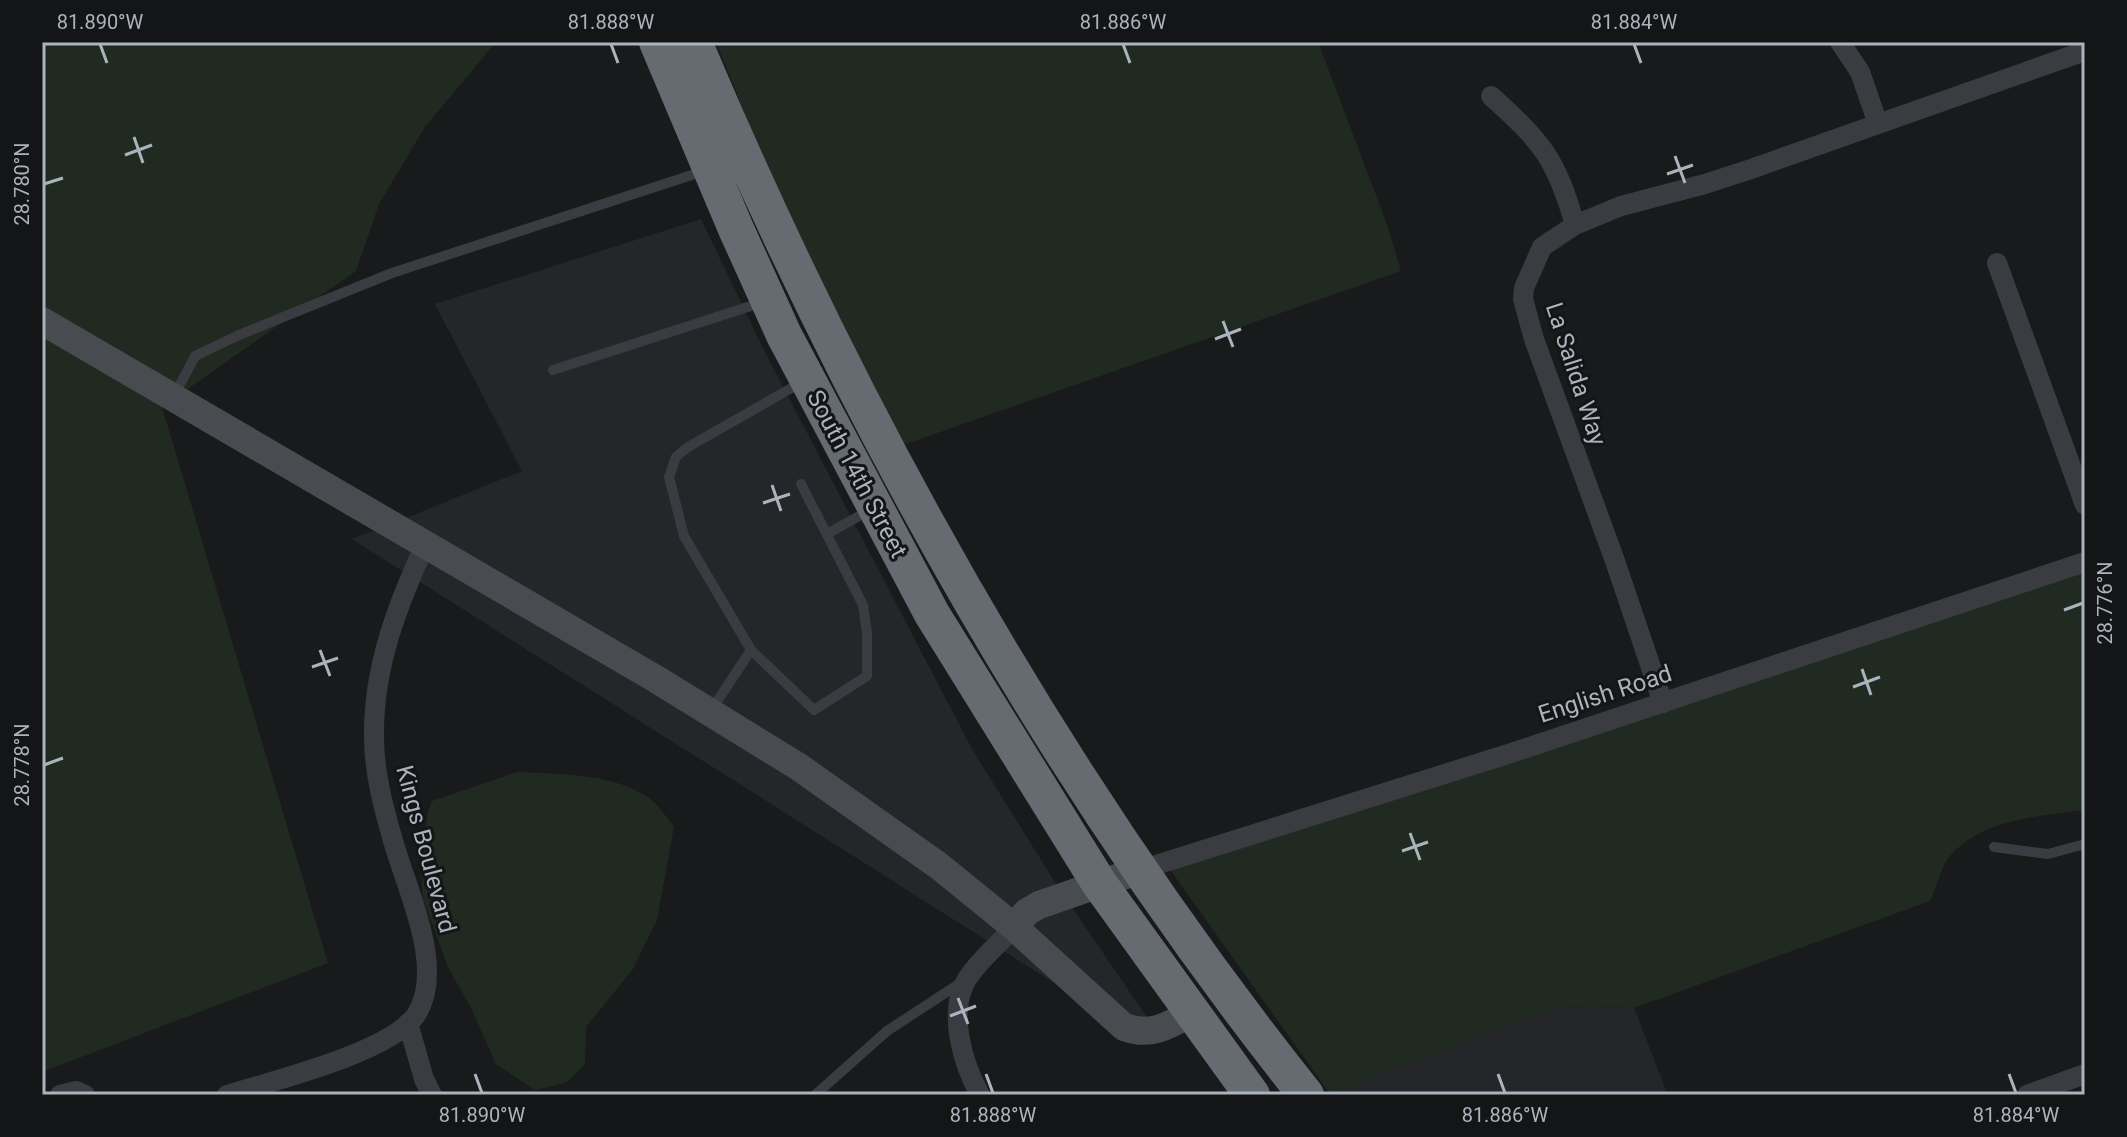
<svg xmlns="http://www.w3.org/2000/svg" width="2127" height="1137" viewBox="0 0 2127 1137" font-family="Roboto,sans-serif">
	<style>
		.built { fill: #252629 }
		.green { fill: #212a21 }
		.lines { fill: none; stroke-linecap: round; stroke-linejoin: round }
		.lane { stroke: #3a3c41; stroke-width: 10 }
		.street { stroke: #3a3c41; stroke-width: 20 }
		.secondary { stroke: #484c51; stroke-width: 28 }
		.highway { stroke: #666b72; stroke-width: 36 }
		.ticks { fill: none; stroke: #abb3bc; stroke-width: 3 }
		.labels { text-anchor: middle; stroke-width: 6; stroke-linejoin: round; paint-order: stroke }
		.street-label { font-size: 24px; fill: #abb3bc; stroke: #141517 }
		.neatline { fill: none; stroke: #abb3bc; stroke-width: 3 }
		.ticks-label { font-size: 20px; text-anchor: middle; fill: #abb3bc }
	</style>
	<rect width="100%" height="100%" fill="#191a1c"/>
	<path class="built" d="M701 219 765 352 972 749 1058 887 1013 915 401 520 522 471 435 304Z
		M380 528 652 688 877 831 1081 1000 352 539Z
		M1069 903 1151 1023 1138 1022 1027 927Z
		M1560 1006 1634 1008 1668 1095 1330 1094Z"/>
	<path class="green" d="M42 42H496L425 127 379 204 356 271 182 393 42 311Z
		M716 42H1318L1387 224 1401 271 903 445 846 340 758 146Z
		M42 332 162 407 328 963 42 1072Z
		M2085 560V810C2039 816 1978 819 1947 860 1940 871 1936 888 1930 901L1634 1008 1560 1006 1330 1094 1169 868Z
		M517 772C558 774 623 773 655 803 662 810 668 819 674 827L657 920 633 969 586 1027 585 1065 565 1083 535 1090 496 1064 472 1010 448 967 423 899 420 862 428 812 432 801Z"/>
	<g class="lines">
		<path class="lane" d="M553 370 763 302
			M174 396 195 356 239 335 392 273 704 171
			M827 534 870 510
			M751 650 814 710 867 676V633L863 605 801 484
			M710 712 751 650 684 536 669 477 676 457 688 447 802 382
			M1994 847 2048 854 2085 844
			M815 1095 887 1031 962 982"/>
		<path class="street" d="M1840 42 1860 72 1878 124
			M1491 96C1542 142 1556 158 1575 225
			M1997 263 2085 505
			M1663 703 1615 561 1534 339 1523 299 1524 288 1542 247 1575 225 1621 206 1705 184 1751 169 2085 51
			M1140 870 1508 754 2085 562
			M408 1023 424 1079 432 1095
			M60 1095 76 1091 85 1095
			M227 1095C272 1081 389 1053 416 1015 446 969 407 890 394 844 384 810 374 773 374 737 373 668 397 606 425 545
			M980 1095C963 1064 947 1012 967 979 979 960 999 944 1014 927
			M2027 1095 2085 1074"/>
		<path class="secondary" d="M42 321 656 679 799 767 939 866 1014 927 1124 1027C1151 1037 1168 1026 1191 1013
			M1014 927 1027 912 1039 905 1140 870"/>
		<path class="highway" d="M657 42 736 229 784 335 932 614 1099 883 1252 1095
			M694 42C853 418 1051 775 1306 1095"/>
	</g>
	<path class="ticks" d="M100 44 107 63M611 44 618 63M1123 44 1130 63M1634 44 1641 63M134 137 143 163M125 155 152 145M1675 156 1685 183M1667 174 1693 165M44 184 63 178M1223 321 1233 347M1215 339 1241 329M772 485 781 511M763 503 790 494M2064 610 2083 603M320 650 330 676M312 667 338 658M1862 669 1871 695M1853 687 1880 677M44 765 63 758M1410 833 1420 860M1402 851 1428 842M958 998 968 1024M950 1016 976 1006M475 1074 482 1093M986 1074 993 1093M1498 1074 1505 1093M2009 1074 2016 1093"/>
	<g class="labels">
		<g class="street-label">
			<text transform="translate(1576 374) rotate(72)" y="8">La Salida Way</text>
			<text transform="translate(857 474) rotate(62)" y="8">South 14th Street</text>
			<text transform="translate(1605 694) rotate(-18)" y="8">English Road</text>
			<text transform="translate(426 849) rotate(75)" y="8">Kings Boulevard</text>
		</g>
	</g>
	<rect width="2127" height="1137" fill="none" stroke="#141517" stroke-width="88"/>
	<rect x="44" y="44" width="2039" height="1049" class="neatline"/>
	<g class="ticks-label">
		<text x="100" y="29">81.890°W</text>
		<text x="611" y="29">81.888°W</text>
		<text x="1123" y="29">81.886°W</text>
		<text x="1634" y="29">81.884°W</text>
		<text transform="translate(22 184) rotate(-90)" y="7">28.780°N</text>
		<text transform="translate(2105 603) rotate(-90)" y="7">28.776°N</text>
		<text transform="translate(22 765) rotate(-90)" y="7">28.778°N</text>
		<text x="482" y="1122">81.890°W</text>
		<text x="993" y="1122">81.888°W</text>
		<text x="1505" y="1122">81.886°W</text>
		<text x="2016" y="1122">81.884°W</text>
	</g>
</svg>
